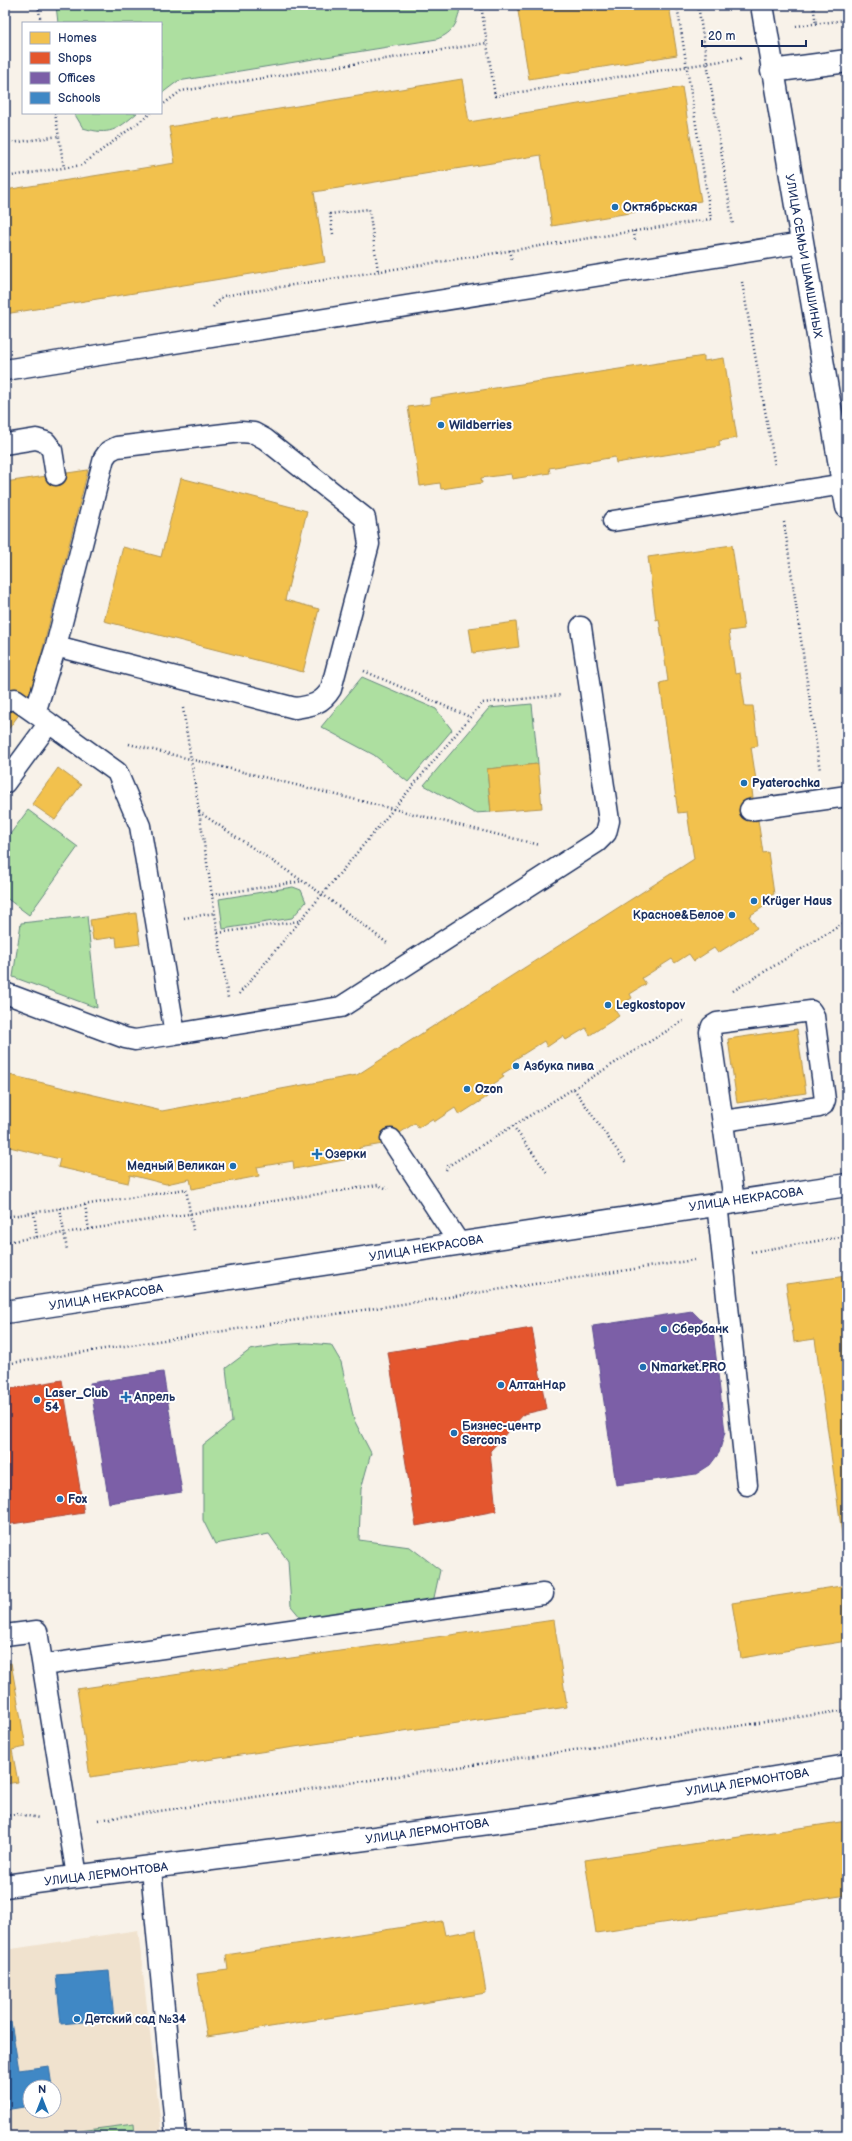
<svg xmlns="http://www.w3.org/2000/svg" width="852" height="2141" viewBox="0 0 852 2141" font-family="'Balsamiq Sans',sans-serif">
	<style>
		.built { fill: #f0e2ce; fill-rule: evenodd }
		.green { fill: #addfa0; stroke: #64877f }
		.homes { fill: #f2c14e; stroke: #b29553 }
		.shops { fill: #e4572e; stroke: #a84b3c }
		.offices { fill: #7b5ea7; stroke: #5e5091 }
		.schools { fill: #3f88c5; stroke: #346da6 }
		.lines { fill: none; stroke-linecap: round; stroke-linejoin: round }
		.service-casing { stroke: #1b2f5e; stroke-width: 23 }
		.minor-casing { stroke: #1b2f5e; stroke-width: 25 }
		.path { stroke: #1b2f5e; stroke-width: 2.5; stroke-dasharray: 1 3; stroke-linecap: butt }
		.service { stroke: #fff; stroke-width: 20 }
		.minor { stroke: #fff; stroke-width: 22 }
		.poi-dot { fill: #1f6fb2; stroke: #fff; stroke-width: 1.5 }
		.labels { text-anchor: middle; stroke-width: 4; stroke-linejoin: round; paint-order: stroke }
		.poi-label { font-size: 12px; font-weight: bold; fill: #1b2f5e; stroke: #fff; text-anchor: start }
		.street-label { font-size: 12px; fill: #1b2f5e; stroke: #fff }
	</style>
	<rect width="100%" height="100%" fill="#f8f2e9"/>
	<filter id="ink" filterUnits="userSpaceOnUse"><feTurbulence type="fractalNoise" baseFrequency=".025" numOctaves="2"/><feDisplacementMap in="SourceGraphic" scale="8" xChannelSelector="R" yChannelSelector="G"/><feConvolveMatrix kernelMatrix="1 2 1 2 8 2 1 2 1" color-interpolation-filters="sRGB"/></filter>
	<g filter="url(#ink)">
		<path class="built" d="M138 1930 162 2136H5V1950ZM30 2087H54V2111H30Z"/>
		<path class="green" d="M56 5H460C459 22 453 33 437 39L178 81 161 94V23H58Z
			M74 113H137C117 130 110 136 83 128Z
			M362 677 436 709 452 730 408 782 374 755 321 727Z
			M532 704 538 764 487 769 491 812 474 813 424 785 489 708Z
			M28 810 78 847 29 915 5 897V841Z
			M293 887 301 890 306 902 292 918 223 929 219 899Z
			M87 916 97 1008 13 977 21 923Z
			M307 1343 331 1345 341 1362 354 1420 371 1453 361 1489 359 1540 410 1547 440 1570 432 1607 306 1624 291 1606 288 1561 269 1534 215 1544 203 1520V1445L232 1422 226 1368 250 1350 278 1345Z
			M134 2124 135 2136H41Z"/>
		<path class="homes" d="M517 5H669L677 55 529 79Z
			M462 79 469 122 682 87 701 201 552 226 541 155 314 192 325 262 5 314V190L175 163 169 127Z
			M704 356V361L724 358 737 438 719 441 720 446 616 463 615 457 549 468 550 473 512 479 511 474 481 478 482 483 441 489 440 483 420 486 408 407 430 404V398Z
			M88 470 30 699 5 734V482Z
			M181 478 307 511 285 600 319 609 303 672 104 621 123 547 161 557Z
			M732 545 744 629 729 631 735 674 740 673 745 706H753L758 746 751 747 756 780 751 781 753 798H749L752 822 758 820 763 853 768 852 774 894 763 899 765 906 749 916 757 928 718 953 714 948 694 961 689 954 675 963 672 959 642 978 646 984 630 994 632 998 614 1009 619 1016 590 1035 586 1028 566 1040 563 1036 547 1047 544 1041 514 1060 517 1065 502 1074 504 1077 483 1091 487 1097 459 1115 455 1108 434 1122 432 1119 418 1128 415 1123 383 1144 359 1148 361 1157 294 1169 293 1161 257 1167 259 1176 192 1189 190 1179 166 1184 130 1175 128 1183 58 1167 60 1159 5 1146V1074L162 1111 357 1075 694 859 687 812 678 813 660 683 668 681 659 619 656 620 648 557Z
			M516 622 519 647 473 653 469 628Z
			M538 764 542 808 491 812 487 769Z
			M58 768 81 785 55 820 32 804Z
			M136 913 140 944 117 947 116 937 93 940 90 920Z
			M797 1029 806 1093 737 1103 728 1039Z
			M847 1276V1570L815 1339 794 1342 786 1284Z
			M847 1585V1641L741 1658 732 1603Z
			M554 1620 567 1707 90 1777 77 1689Z
			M11 1663 26 1747 12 1750 18 1782 5 1784V1664Z
			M847 1821V1895L596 1933 585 1860Z
			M442 1921 445 1935 476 1930 486 1993 207 2037 197 1974 228 1970 226 1955Z"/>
		<path class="shops" d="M532 1328 546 1409 524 1414 490 1451 496 1511 416 1526 388 1352Z
			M62 1380 84 1513 5 1525V1390Z"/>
		<path class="offices" d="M692 1311 713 1332 725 1432 719 1453 710 1465 696 1474 616 1485 593 1326Z
			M163 1372 182 1492 109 1503 90 1383Z"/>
		<path class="schools" d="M109 1971 114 2019 61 2024 56 1975Z
			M11 2022 19 2070 49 2066 52 2087H30V2106L5 2110V2023Z"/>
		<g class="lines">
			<g class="service-casing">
				<path id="service" d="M5 370 802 243
					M5 444 36 439 46 442 52 450 56 475
					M613 521 844 484
					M5 701 15 699 35 713
					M49 723 117 772 140 826 175 1034 341 1007 597 842 606 833 609 821 581 627
					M5 783 49 723 35 713 56 646 104 458 109 451 117 447 241 432 254 433 265 439 365 518 369 544 331 689C322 704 311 706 295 708L56 646
					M750 810 847 796
					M5 993 125 1038 135 1040 175 1034
					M723 1121 819 1107 823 1105 825 1100 814 1016 811 1011 717 1023 712 1026 710 1032 734 1201
					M391 1139 459 1243
					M717 1203 747 1485
					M5 1635 37 1631 77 1876
					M43 1665 543 1594
					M151 1869 176 2136"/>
			</g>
			<g class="minor-casing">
				<path id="minor" d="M762 5 847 507
					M772 71 847 61
					M5 1312 847 1185
					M5 1886 543 1816 847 1766"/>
			</g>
			<path class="path" d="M38 5 41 23
				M481 5 495 96 741 58
				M698 5 733 226
				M813 5 816 24
				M796 26 847 20
				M161 106 181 91 487 43
				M55 113 64 168
				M5 144 59 136
				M5 177 82 165 151 113
				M634 231 635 241
				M333 234 330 214 369 209 378 271
				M510 250 512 260
				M742 282 775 466
				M213 307 223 296 711 219 677 5
				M784 522 820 771
				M364 671 470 717
				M183 708 228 998
				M129 744 540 845
				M199 812 322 894 387 943
				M212 895 303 881
				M184 918 215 913
				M218 933 299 921
				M733 991 844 923
				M239 994 482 703 561 695
				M574 1089 626 1163
				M513 1126 548 1174
				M446 1170 448 1166 683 1021
				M85 1205 89 1230
				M60 1208 67 1250
				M34 1212 37 1237
				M5 1217 186 1189 193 1230
				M5 1242 378 1185 388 1189
				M751 1252 847 1236
				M5 1364 694 1260
				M5 1816 17 1814 39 1818
				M98 1820 847 1710"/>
			<use href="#service" class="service"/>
			<use href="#minor" class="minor"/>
		</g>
	</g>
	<g class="poi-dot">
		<circle cx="615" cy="207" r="4"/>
		<circle cx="441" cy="425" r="4"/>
		<circle cx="744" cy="783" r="4"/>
		<circle cx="754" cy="901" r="4"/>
		<circle cx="732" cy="915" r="4"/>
		<circle cx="608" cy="1005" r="4"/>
		<circle cx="516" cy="1066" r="4"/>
		<circle cx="467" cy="1089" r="4"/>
		<path d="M315 1148h4v4h4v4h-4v4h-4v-4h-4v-4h4z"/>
		<circle cx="233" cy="1166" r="4"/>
		<circle cx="664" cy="1329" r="4"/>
		<circle cx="643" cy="1367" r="4"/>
		<circle cx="501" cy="1385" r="4"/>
		<path d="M124 1391h4v4h4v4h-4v4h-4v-4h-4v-4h4z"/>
		<circle cx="37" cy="1400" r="4"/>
		<circle cx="454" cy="1433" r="4"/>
		<circle cx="60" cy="1499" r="4"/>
		<circle cx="77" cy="2019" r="4"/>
	</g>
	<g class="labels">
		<g class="poi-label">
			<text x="623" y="211">Октябрьская</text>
			<text x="449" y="429">Wildberries</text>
			<text x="752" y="787">Pyaterochka</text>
			<text x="762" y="905">Krüger Haus</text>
			<text x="724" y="919" text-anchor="end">Красное&amp;Белое</text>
			<text x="616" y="1009">Legkostopov</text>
			<text x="524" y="1070">Азбука пива</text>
			<text x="475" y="1093">Ozon</text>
			<text x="325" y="1158">Озерки</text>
			<text x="225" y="1170" text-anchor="end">Медный Великан</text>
			<text x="672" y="1333">Сбербанк</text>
			<text x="651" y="1371">Nmarket.PRO</text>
			<text x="509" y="1389">АлтанНар</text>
			<text x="45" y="1397">Laser_Club<tspan x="45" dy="14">54</tspan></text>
			<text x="134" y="1401">Апрель</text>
			<text x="462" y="1430">Бизнес-центр<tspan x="462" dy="14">Sercons</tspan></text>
			<text x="68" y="1503">Fox</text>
			<text x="85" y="2023">Детский сад №34</text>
		</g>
		<g class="street-label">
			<text transform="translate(804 256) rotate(80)" y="4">УЛИЦА СЕМЬИ ШАМШИНЫХ</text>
			<text transform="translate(746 1199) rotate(-8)" y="4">УЛИЦА НЕКРАСОВА</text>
			<text transform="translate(426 1248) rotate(-9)" y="4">УЛИЦА НЕКРАСОВА</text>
			<text transform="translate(106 1297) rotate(-9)" y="4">УЛИЦА НЕКРАСОВА</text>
			<text transform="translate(747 1782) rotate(-9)" y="4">УЛИЦА ЛЕРМОНТОВА</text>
			<text transform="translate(427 1831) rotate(-8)" y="4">УЛИЦА ЛЕРМОНТОВА</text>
			<text transform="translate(106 1874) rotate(-7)" y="4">УЛИЦА ЛЕРМОНТОВА</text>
		</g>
	</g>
	<rect width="852" height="2141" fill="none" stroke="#fff" stroke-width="20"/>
	<rect x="10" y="10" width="832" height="2121" fill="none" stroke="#1b2f5e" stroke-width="1.5" filter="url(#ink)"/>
	<rect x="22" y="22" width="140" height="92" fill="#ffffff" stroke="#a4acbf"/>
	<rect x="30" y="32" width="20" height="12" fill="#f2c14e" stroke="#a4acbf"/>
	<text x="58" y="42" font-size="12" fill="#1b2f5e">Homes</text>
	<rect x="30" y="52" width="20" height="12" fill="#e4572e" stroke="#a4acbf"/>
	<text x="58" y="62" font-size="12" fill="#1b2f5e">Shops</text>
	<rect x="30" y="72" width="20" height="12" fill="#7b5ea7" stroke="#a4acbf"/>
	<text x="58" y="82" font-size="12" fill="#1b2f5e">Offices</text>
	<rect x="30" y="92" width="20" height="12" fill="#3f88c5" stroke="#a4acbf"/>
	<text x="58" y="102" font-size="12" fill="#1b2f5e">Schools</text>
	<g transform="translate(42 2099)"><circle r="19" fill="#ffffff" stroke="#a4acbf"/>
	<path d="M0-3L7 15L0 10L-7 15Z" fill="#1f6fb2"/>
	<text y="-6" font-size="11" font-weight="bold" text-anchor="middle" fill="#1b2f5e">N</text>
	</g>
	<path d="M702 40v6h104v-6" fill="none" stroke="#1b2f5e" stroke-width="2"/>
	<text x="708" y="40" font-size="12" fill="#1b2f5e" stroke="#ffffff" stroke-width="3" paint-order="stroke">20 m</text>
</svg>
